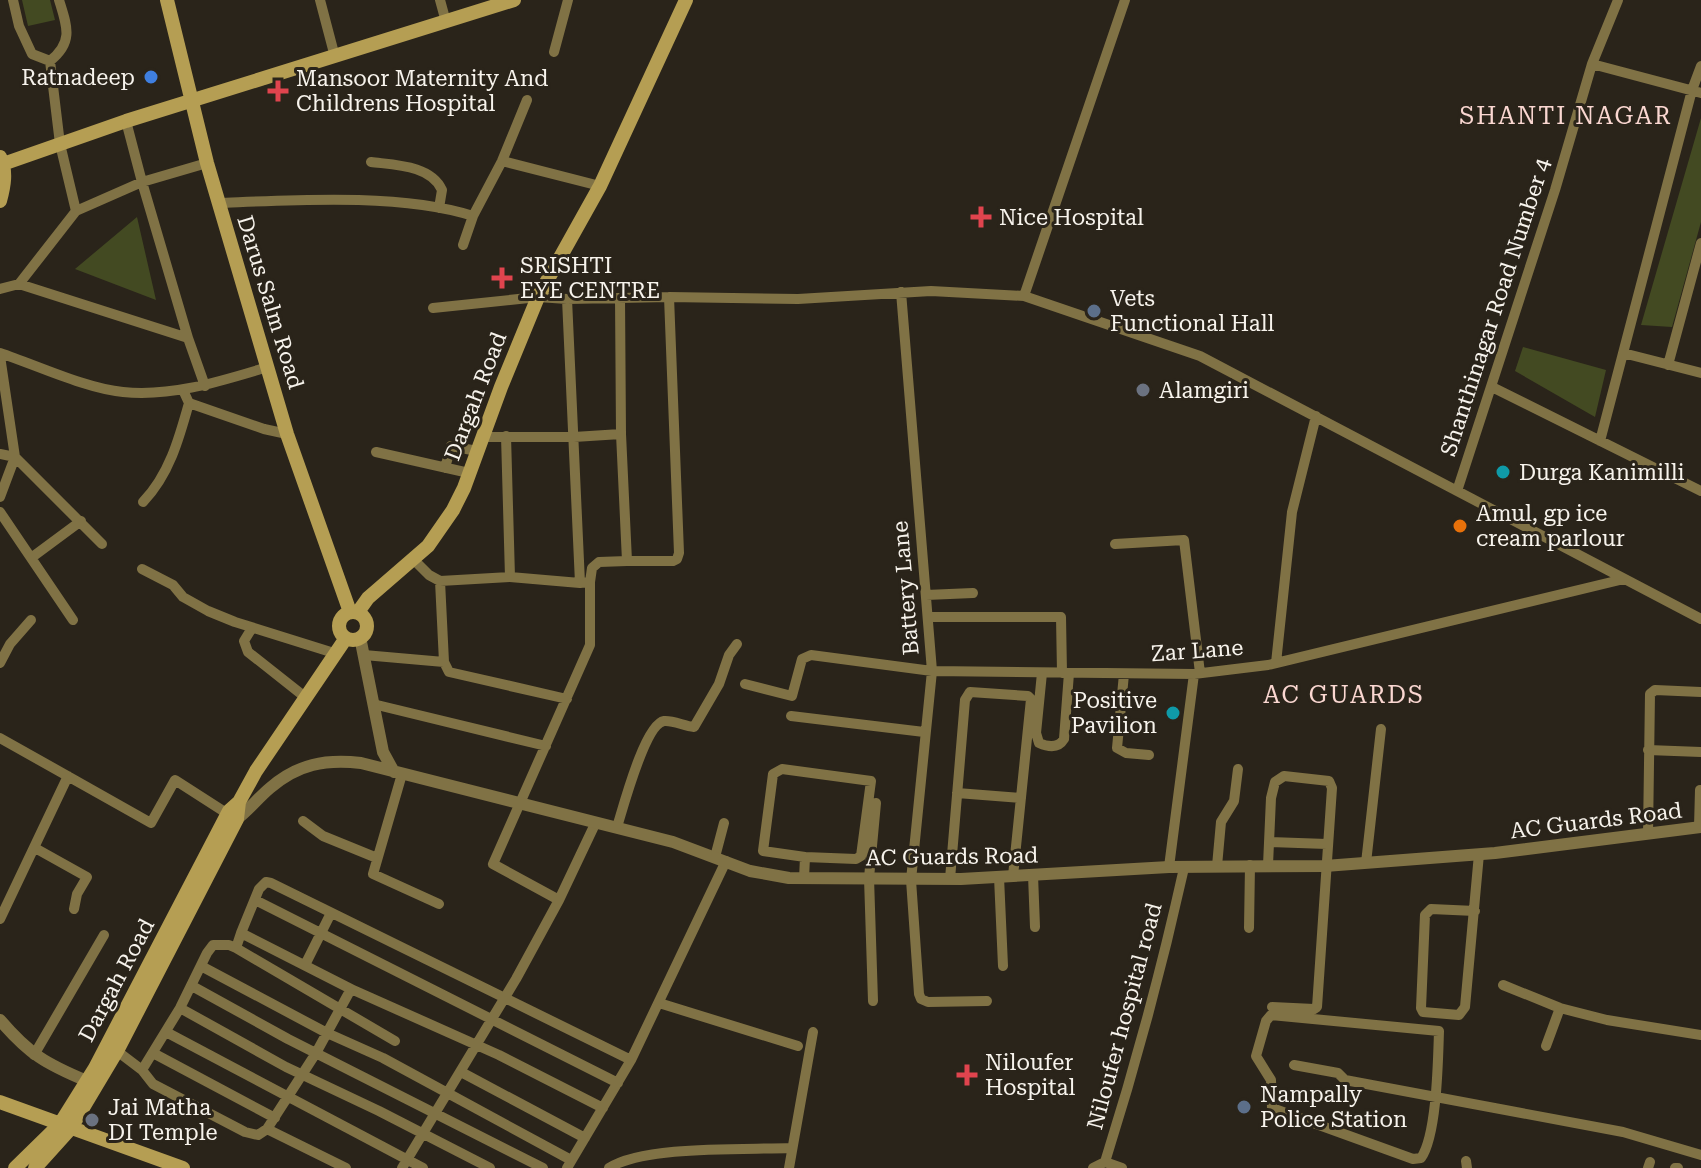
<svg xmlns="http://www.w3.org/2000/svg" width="1701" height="1168" viewBox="0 0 1701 1168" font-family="'Roboto Serif',serif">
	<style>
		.green { fill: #434a22 }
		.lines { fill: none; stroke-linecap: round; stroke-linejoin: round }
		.minor { stroke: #807245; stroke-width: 10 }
		.tertiary { stroke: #807245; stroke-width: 12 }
		.secondary { stroke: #b59e53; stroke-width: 14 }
		.shop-dot { fill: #3f7fe0; stroke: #2a241a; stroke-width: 3 }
		.health-dot { fill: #e0444e; stroke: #2a241a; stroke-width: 3 }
		.service-dot { fill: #5c6f8a; stroke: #2a241a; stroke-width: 3 }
		.worship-dot { fill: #6b7280; stroke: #2a241a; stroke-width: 3 }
		.culture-dot { fill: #0f9aa8; stroke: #2a241a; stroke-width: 3 }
		.food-dot { fill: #e8710a; stroke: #2a241a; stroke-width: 3 }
		.labels { text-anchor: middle; stroke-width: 6; stroke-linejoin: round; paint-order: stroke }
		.poi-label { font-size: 22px; fill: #f7f3ec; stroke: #2a241a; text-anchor: start }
		.street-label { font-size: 22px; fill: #f7f3ec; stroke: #2a241a }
		.neighbourhood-label { font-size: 24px; letter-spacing: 2px; fill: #fad7d1; stroke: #2a241a }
	</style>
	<rect width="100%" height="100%" fill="#2a241a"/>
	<path class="green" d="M22 0H50L55 20 28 26Z
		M1701 118V222L1672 327 1641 325Z
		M137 217 156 300 75 269Z
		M1523 347 1606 370 1595 417 1515 371Z"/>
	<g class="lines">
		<path class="minor" d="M13 0 19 26 32 54 50 61 60 144 76 211
			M320 0 335 57
			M440 0 446 22
			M554 52 568 0
			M50 61C74 42 67 26 59 0
			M1592 64 1701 93
			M126 121 142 182 207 163
			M502 161 600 186
			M371 162C394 165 431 165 442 190L439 208
			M218 203C294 200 401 193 473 216
			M463 245 473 216 502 161 527 100
			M19 284 76 211 142 182 188 338
			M0 289 19 284 188 338 205 386
			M901 292 932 671 911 880 919 994 921 999 928 1002 987 1001
			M1024 296 1125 0
			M567 299 580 583
			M433 308 538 297 567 299 669 297 798 299 931 291 1024 296 1200 356 1701 619
			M0 353C36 365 87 389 123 392 173 397 221 381 268 367
			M1623 353 1701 373
			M0 356 15 457 0 497
			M1668 365 1701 243
			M1492 387 1701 491
			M189 403 264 429 287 434
			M506 436 510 577
			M482 437H574L621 434
			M1600 441 1692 90 1701 66
			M376 452 469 473
			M0 454 15 457 102 544
			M445 468 451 446 477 451
			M1457 491 1555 190 1592 64 1618 0
			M143 502C169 475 179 439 189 403L183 390
			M0 512 73 620
			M1115 544 1184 540 1200 673
			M31 558 81 521
			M414 560 429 575 440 581 510 577 580 583 590 582 592 568 599 562 627 561 621 434 620 298
			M627 561H673L677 559 679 553 669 297
			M142 569 173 585 183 597 208 611 235 622 334 653
			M440 581 444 662
			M926 595 973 593
			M928 617H1061L1062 673
			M252 628 244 641 248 652 305 697
			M364 655 444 662 449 672 567 699
			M0 663 10 644 31 620
			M1276 663 1292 512 1316 416
			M1042 673 1036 733 1039 743C1048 747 1058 749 1064 739L1069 673
			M1124 674 1117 748 1126 753 1149 755
			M745 684 792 696 802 659 811 655 932 671 1194 674 1268 665 1624 579
			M373 704 546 746
			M791 716 924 732
			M0 738 151 823 175 780 231 816
			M1648 750 1701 752
			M402 774 373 874 439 904
			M957 793 1021 798
			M303 821 323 836 377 858
			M617 827C623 808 645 724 664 721 673 720 684 726 694 727L719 684 729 655 737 644
			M1699 827 1700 790
			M1648 834 1650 694 1655 690 1701 692
			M1269 842 1327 844
			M35 848 87 877 77 894 74 909
			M715 857 724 823
			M1366 863 1381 729
			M1268 865 1271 798 1275 782 1284 776 1329 781 1332 788 1317 1007 1314 1009 1272 1007
			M1217 866 1221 822 1234 801 1238 769
			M1169 867 1194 674
			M1033 875 1035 927
			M999 877 1003 966
			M804 879 805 857 856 859 861 856 871 781 782 769 773 774 763 851 805 857
			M950 879 965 700 970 692 1028 696 1031 699 1013 876
			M255 900 618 1083
			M559 900 493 864 590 645V582
			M1475 911 1431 909 1425 915 1421 1008 1423 1012 1459 1015 1465 1007 1479 854
			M0 919 68 776
			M1249 928 1250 865
			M241 933 259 889 266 882 271 883 631 1060
			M236 948 241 933 351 989 499 1055 603 1108
			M305 965 331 913
			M201 966 327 1033 383 1058 571 1160
			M1503 985 1560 1008 1607 1020 1701 1035
			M192 986 288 1039 543 1168
			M873 1001 869 878 876 803
			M659 1003 798 1046
			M180 1008 286 1067 379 1111 490 1168
			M1271 1015 1439 1031C1438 1060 1437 1135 1421 1158L1413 1159 1272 1108 1271 1080 1256 1056 1266 1021Z
			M166 1032 423 1168
			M1546 1046 1560 1008
			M117 1051 142 1070 153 1084 245 1132 258 1135 267 1129 346 1168
			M153 1053 275 1118
			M34 1055 104 935
			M1294 1065 1338 1073 1345 1080 1623 1132 1701 1155
			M142 1070 180 1008 207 953 213 945H229L236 948 395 1041
			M461 1072 585 1138
			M267 1129 316 1053 351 989
			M1466 1161 1467 1168
			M1105 1162 1122 1168
			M402 1168 516 979 559 900 596 822
			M567 1168 631 1060 726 861
			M609 1168C644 1145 746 1150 791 1148
			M789 1168 813 1032
			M1093 1168 1105 1162C1136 1064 1162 967 1184 868
			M1648 1168 1650 1162
			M1675 1168H1678"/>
		<path class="tertiary" d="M360 637 383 752 394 772
			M237 819C249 810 258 798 270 788 298 764 325 759 361 763L673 842 750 871 789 878 961 879 1169 867 1325 866 1495 853 1701 827
			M0 1020C29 1054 46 1064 87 1081"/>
		<path class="secondary" d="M167 0 207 163 287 434 350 612
			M3 164 126 121 514 0
			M0 201C4 186 7 171 0 157
			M358 612 368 598 428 546 453 510 464 488 501 387 538 297 600 186 686 0
			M339 626a14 14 0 1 1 28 0a14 14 0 1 1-28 0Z
			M0 1102 183 1168
			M15 1168 60 1124 95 1068 229 811 239 802 256 771 346 638
			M35 1168 71 1128 117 1051 237 819 239 802"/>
	</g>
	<circle class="shop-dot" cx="151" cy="77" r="8"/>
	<g class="health-dot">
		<path d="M274 79h8v8h8v8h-8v8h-8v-8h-8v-8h8z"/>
		<path d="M977 205h8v8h8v8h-8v8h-8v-8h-8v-8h8z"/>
		<path d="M498 266h8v8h8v8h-8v8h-8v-8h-8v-8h8z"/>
		<path d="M963 1063h8v8h8v8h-8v8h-8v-8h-8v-8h8z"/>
	</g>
	<g class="service-dot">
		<circle cx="1094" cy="311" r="8"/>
		<circle cx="1244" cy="1107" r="8"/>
	</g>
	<g class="worship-dot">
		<circle cx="1143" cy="390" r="8"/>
		<circle cx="92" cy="1120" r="8"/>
	</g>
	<g class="culture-dot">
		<circle cx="1503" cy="472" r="8"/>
		<circle cx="1173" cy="713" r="8"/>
	</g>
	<circle class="food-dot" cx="1460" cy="526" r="8"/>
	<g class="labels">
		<g class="poi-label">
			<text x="135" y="85" text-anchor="end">Ratnadeep</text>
			<text x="296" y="86">Mansoor Maternity And<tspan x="296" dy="25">Childrens Hospital</tspan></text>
			<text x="999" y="225">Nice Hospital</text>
			<text x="520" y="273">SRISHTI<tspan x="520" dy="25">EYE CENTRE</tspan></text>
			<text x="1110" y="306">Vets<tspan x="1110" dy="25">Functional Hall</tspan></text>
			<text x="1159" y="398">Alamgiri</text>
			<text x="1519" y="480">Durga Kanimilli</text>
			<text x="1476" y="521">Amul, gp ice<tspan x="1476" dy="25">cream parlour</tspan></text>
			<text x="1157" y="708" text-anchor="end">Positive<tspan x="1157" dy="25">Pavilion</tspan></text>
			<text x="985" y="1070">Niloufer<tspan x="985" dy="25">Hospital</tspan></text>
			<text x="1260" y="1102">Nampally<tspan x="1260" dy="25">Police Station</tspan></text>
			<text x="108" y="1115">Jai Matha<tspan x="108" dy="25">DI Temple</tspan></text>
		</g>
		<g class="street-label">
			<text transform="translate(271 302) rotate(73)" y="8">Darus Salm Road</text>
			<text transform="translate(1495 307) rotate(-72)" y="8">Shanthinagar Road Number 4</text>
			<text transform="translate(475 396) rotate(-69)" y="8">Dargah Road</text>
			<text transform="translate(905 588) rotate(-95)" y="8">Battery Lane</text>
			<text transform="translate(1197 650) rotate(-4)" y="8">Zar Lane</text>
			<text transform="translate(1596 820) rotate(-7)" y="8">AC Guards Road</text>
			<text transform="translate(952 856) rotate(-1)" y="8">AC Guards Road</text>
			<text transform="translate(116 980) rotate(-62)" y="8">Dargah Road</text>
			<text transform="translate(1124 1016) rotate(-75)" y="8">Niloufer hospital road</text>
		</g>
		<g class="neighbourhood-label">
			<text x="1566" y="124">SHANTI NAGAR</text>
			<text x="1344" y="703">AC GUARDS</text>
		</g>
	</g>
</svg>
